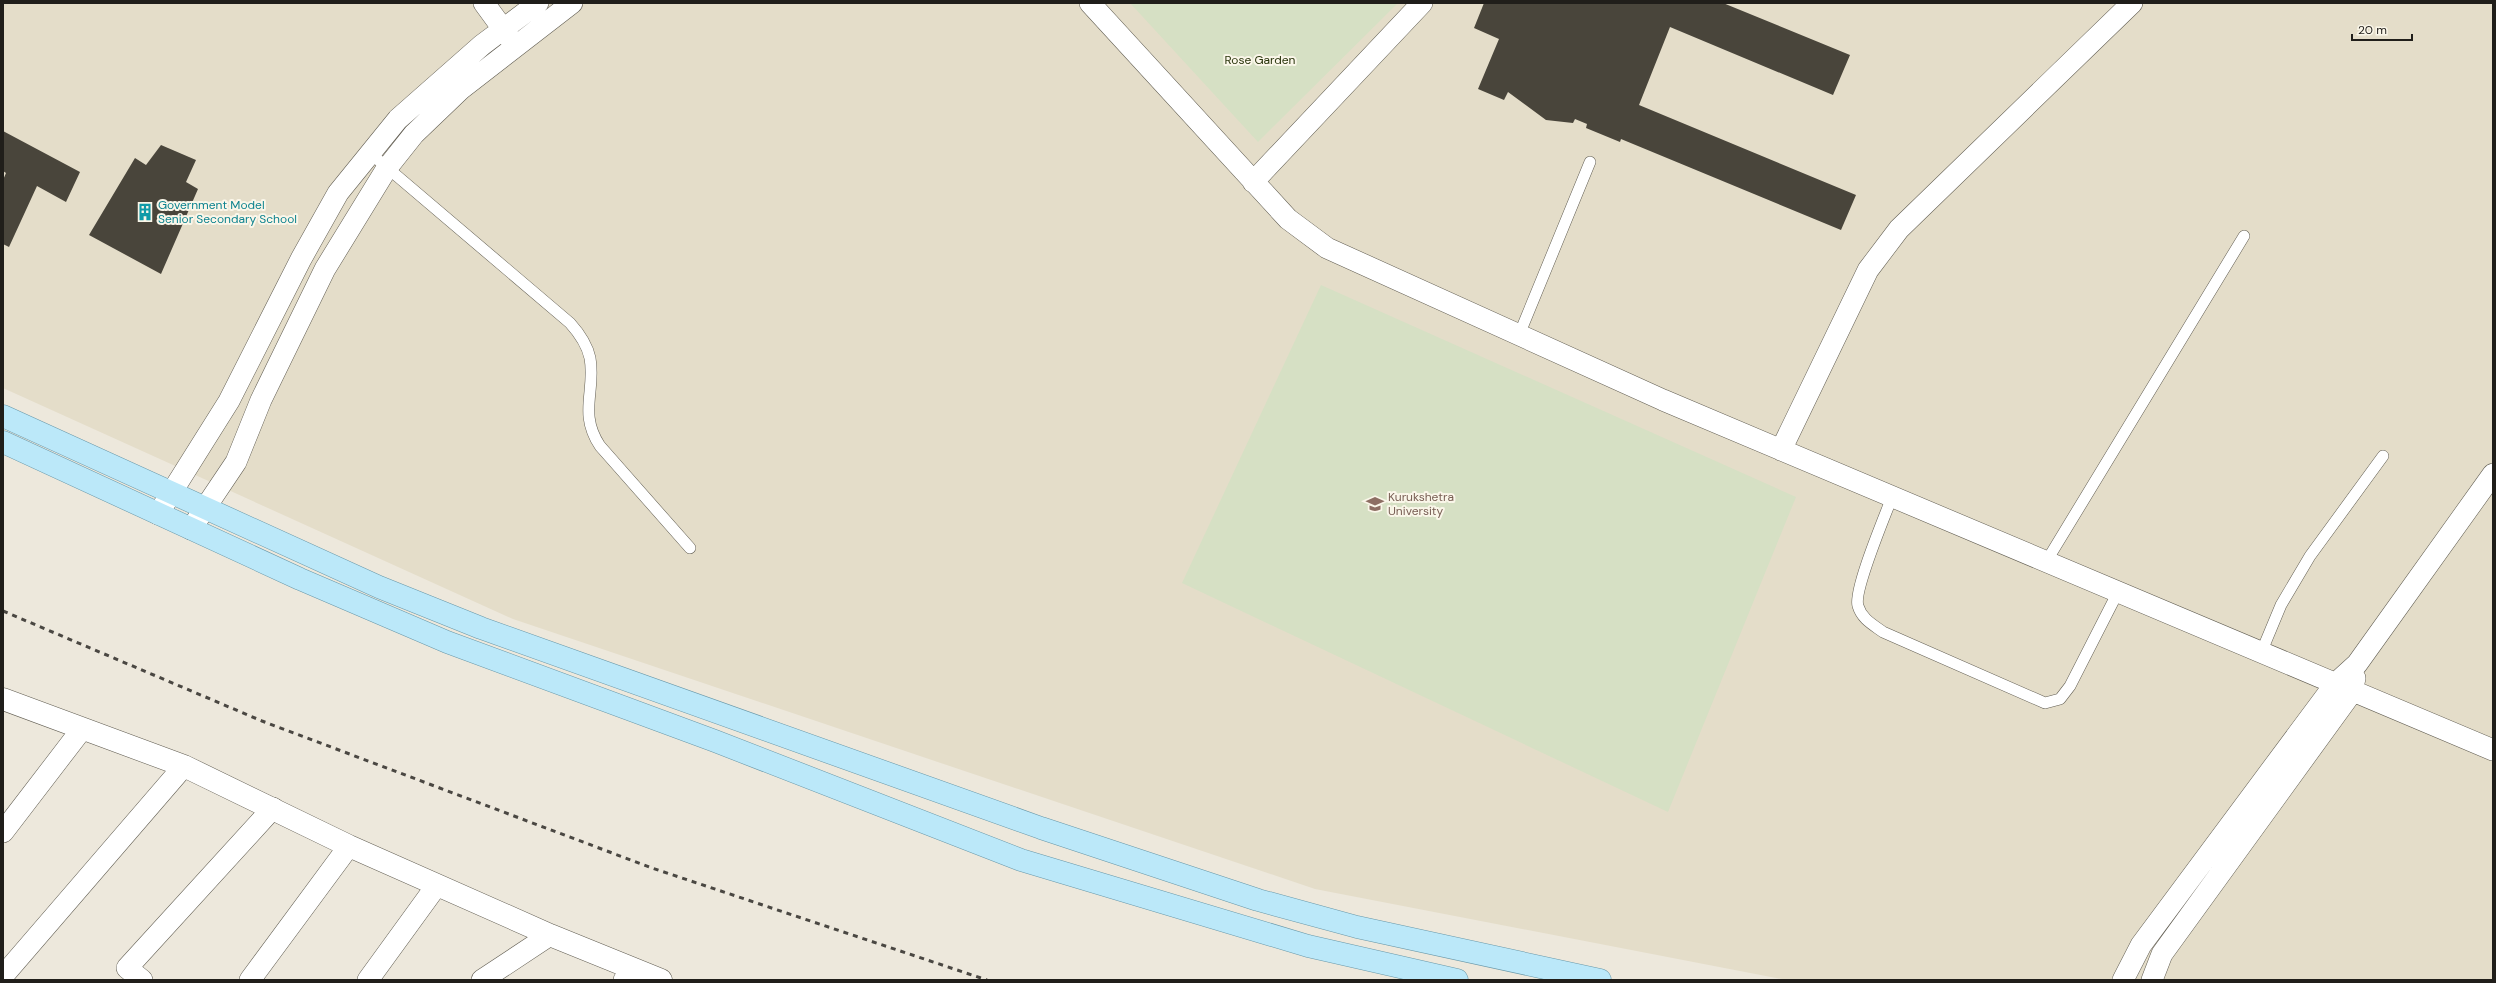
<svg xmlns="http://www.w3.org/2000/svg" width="2496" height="983" viewBox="0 0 2496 983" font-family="'DM Sans',sans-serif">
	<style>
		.built { fill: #e4ddc9 }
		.green { fill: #d6e0c4 }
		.building { fill: #49453b }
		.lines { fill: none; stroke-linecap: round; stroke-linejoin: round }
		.service-casing { stroke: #625e53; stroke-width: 12 }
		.minor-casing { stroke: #625e53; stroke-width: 22 }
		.tertiary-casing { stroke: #625e53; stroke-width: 23 }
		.primary-casing { stroke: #6897a8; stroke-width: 23 }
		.service { stroke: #fff; stroke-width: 11 }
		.minor { stroke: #fff; stroke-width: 21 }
		.tertiary { stroke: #fff; stroke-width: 22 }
		.primary { stroke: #bbe8f9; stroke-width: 22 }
		.rail { stroke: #4a4742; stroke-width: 3; stroke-dasharray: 5 5; stroke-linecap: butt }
		.labels { text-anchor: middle; stroke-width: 4; stroke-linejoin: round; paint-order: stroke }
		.park-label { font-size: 12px; fill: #29340b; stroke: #faf6e9 }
		.culture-label { font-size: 12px; fill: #0d838f; stroke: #faf6e9; text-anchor: start }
		.education-label { font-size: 12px; fill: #785e54; stroke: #faf6e9; text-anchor: start }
	</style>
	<rect width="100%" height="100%" fill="#ede8dc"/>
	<path class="built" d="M3 3H2493V980H1787L1315 889 513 619 3 388Z"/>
	<path class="green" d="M1130 3H1398L1258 142Z
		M1321 285 1796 497 1668 812 1182 583Z"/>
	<path class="building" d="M1484 3H1723L1850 55 1833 95 1670 27 1639 105 1856 195 1841 230 1621 139 1620 142 1586 128 1587 124 1575 119 1573 123 1546 120 1508 92 1504 100 1478 89 1499 39 1474 28Z
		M3 131 80 172 66 202 37 186 9 247 3 244V180L6 173 3 171Z
		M161 145 196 160 186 182 198 189 161 274 89 235 135 158 146 165Z"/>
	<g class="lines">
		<g class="service-casing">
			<path id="service" d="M370 153 570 323C579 333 587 344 590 358 596 391 578 413 600 446L690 548
				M1519 335 1590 162
				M1892 497C1885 516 1853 591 1858 606 1862 619 1872 624 1883 632L2045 703 2060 699 2070 686 2118 592
				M2046 562 2244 236
				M2261 653 2281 605 2310 556 2383 456"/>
		</g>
		<g class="minor-casing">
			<path id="minor" d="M484 3 511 40
				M1090 3 1288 219 1327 248 1663 400 2493 750
				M1253 182 1422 3
				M1781 450 1868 270 1899 229 2132 3
				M158 514 229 401 301 259 338 193 398 119 482 45 538 3
				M191 529 236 462 261 400 325 269 387 168 414 134 461 89 572 3
				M3 832 82 729
				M3 976 184 766
				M142 980 127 968 273 808
				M250 980 349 846
				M368 980 437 885
				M482 980 550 935
				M624 980 633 969
				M2123 980 2141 945 2335 684 2357 664 2493 474
				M2152 980 2162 954 2352 692 2355 678"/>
		</g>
		<g class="tertiary-casing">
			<path id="tertiary" d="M3 699 184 766 349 846 550 935 661 980"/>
		</g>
		<g class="primary-casing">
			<path id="primary" d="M3 416 379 587 481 628 1041 828 1258 900 1357 927 1600 980
				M3 442 300 579 447 642 715 741 1021 860 1308 946 1457 980"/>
		</g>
		<use href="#service" class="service"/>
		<use href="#minor" class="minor"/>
		<use href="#tertiary" class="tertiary"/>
		<use href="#primary" class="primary"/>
		<path class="rail" d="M3 611 262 721 652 868 987 980"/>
	</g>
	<defs>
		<g id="building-bare" transform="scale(1.38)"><path d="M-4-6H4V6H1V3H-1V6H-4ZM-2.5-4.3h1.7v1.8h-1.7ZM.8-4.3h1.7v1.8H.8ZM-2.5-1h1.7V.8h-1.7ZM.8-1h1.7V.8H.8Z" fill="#0f9aa8" stroke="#faf6e9" stroke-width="2.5" paint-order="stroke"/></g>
		<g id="university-bare" transform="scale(1.38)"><path d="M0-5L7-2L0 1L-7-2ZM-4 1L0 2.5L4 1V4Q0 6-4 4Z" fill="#8d6e63" stroke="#faf6e9" stroke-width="2.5" paint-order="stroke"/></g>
	</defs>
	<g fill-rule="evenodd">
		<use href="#building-bare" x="145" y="212"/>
		<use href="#university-bare" x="1375" y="504"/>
	</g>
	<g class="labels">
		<g class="park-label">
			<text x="1260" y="64">Rose Garden</text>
		</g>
		<g class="culture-label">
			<text x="158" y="209">Government Model<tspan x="158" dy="14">Senior Secondary School</tspan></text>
		</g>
		<g class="education-label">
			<text x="1388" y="501">Kurukshetra<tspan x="1388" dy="14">University</tspan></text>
		</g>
	</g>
	<rect width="2496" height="983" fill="none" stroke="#201e1a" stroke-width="8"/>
	<path d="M2352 34v6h60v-6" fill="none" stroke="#201e1a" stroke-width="2"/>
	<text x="2358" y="34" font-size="12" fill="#201e1a" stroke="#faf6e9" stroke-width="3" paint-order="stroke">20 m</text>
</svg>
